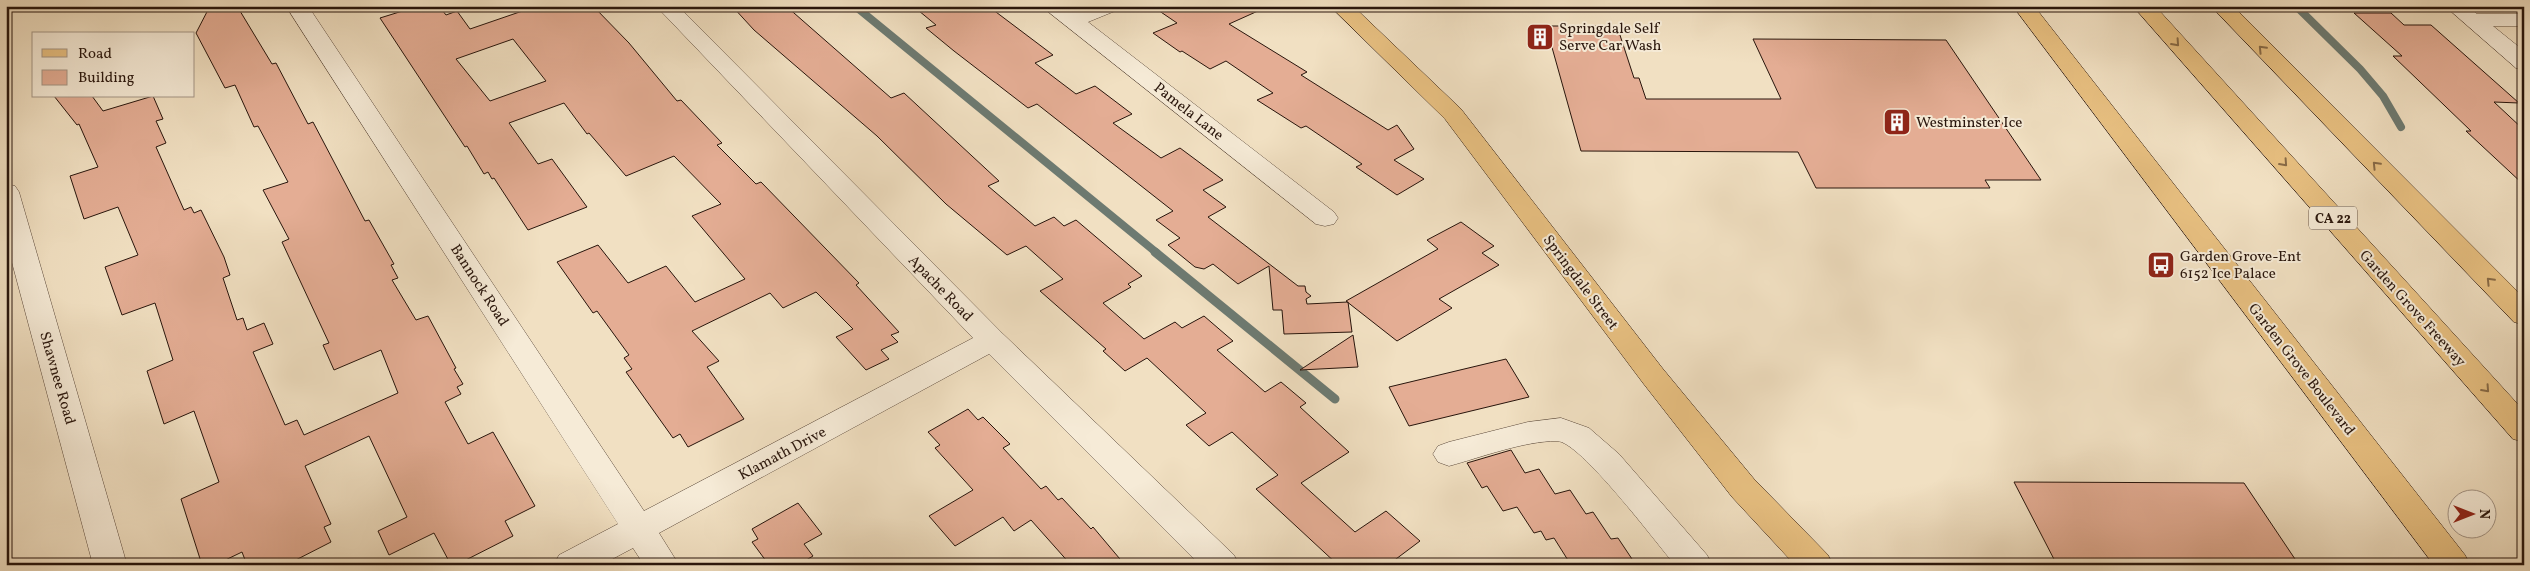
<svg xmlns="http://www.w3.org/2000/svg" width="2530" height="571" viewBox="0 0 2530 571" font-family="Vollkorn,serif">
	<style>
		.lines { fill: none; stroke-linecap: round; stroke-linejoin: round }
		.stream-far1 { stroke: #6d7a71; stroke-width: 8 }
		.stream { stroke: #6d7a71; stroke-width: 9 }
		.building { fill: #e4ad94; stroke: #28150c; fill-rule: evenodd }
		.minor-casing { stroke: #5a483a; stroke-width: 1 }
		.major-casing { stroke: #28150c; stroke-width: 1 }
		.highway-casing { stroke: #28150c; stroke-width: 1 }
		.minor { fill: #f6ebd7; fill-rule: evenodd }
		.major { fill: #e8c081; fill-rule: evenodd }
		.highway { fill: #e8c081; fill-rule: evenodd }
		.oneway { stroke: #886a46 }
		.labels { text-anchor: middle; stroke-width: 4; stroke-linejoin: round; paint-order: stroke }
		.shield { fill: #f6ebd7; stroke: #665549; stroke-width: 1 }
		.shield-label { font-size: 14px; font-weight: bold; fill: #28150c }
		.poi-label { font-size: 15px; fill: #28150c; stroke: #f6ebd7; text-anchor: start }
		.street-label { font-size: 15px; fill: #28150c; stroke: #f6ebd7 }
	</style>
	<rect width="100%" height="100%" fill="#f1e0c2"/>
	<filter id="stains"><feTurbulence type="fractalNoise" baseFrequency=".004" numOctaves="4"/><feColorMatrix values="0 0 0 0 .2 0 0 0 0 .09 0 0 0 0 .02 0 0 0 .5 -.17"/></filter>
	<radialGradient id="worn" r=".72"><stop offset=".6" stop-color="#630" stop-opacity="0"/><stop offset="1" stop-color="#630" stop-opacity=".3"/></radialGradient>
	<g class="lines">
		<path class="stream-far1" d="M855 6 1157 253
			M2296 6 2360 69 2383 96 2401 127"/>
		<path class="stream" d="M1155 252 1335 399"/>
	</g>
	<path class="building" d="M210 6H237L272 64 276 63 308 124 313 122 365 221 369 220 394 264 391 265 398 278 392 280 416 320 428 316 456 368 454 369 463 384 457 387 461 394 445 402 468 444 493 432 535 506 505 521 513 536 456 565H451L434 533 389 555 378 531 407 517 369 436 305 466 331 524 324 527 331 542 286 565H247L242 552 215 565H202L181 499 219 482 194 411 164 424 147 371 173 360 155 303 122 315 105 267 138 255 118 207 84 219 70 176 98 167 79 124 77 125 54 96H92L103 111 153 96 163 119 156 121 166 143 156 147 184 210 191 207 194 213 201 210 224 257 230 275 223 278 237 320 243 318 247 330 264 323 273 344 253 352 285 425 297 420 304 435 398 393 381 350 334 370 323 345 329 343 282 242 289 239 263 190 288 182 258 126 254 127 235 85 225 88 196 33Z
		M426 6H439L446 15 457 11 470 29 537 6H593L629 43 677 101 681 100 722 143 717 145 756 184 761 182 859 283 856 285 899 332 891 335 898 342 881 350 889 359 866 370 836 337 853 329 816 292 783 308 770 293 692 331 719 361 707 367 744 419 688 447 680 434 673 438 626 372 632 369 624 358 629 355 597 311 593 313 557 262 598 245 628 283 666 266 695 302 745 279 692 216 721 204 674 156 626 176 589 133 587 134 564 103 509 123 538 164 552 159 587 207 528 230 494 178 492 179 488 172 484 174 467 146 465 147 380 18 409 9 410 11ZM513 39 546 81 490 101 456 59Z
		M732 6H786L891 98 904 93 999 181 988 186 1035 226 1054 217 1064 226 1076 220 1142 276 1128 284 1131 287 1103 303 1144 339 1175 322 1182 328 1204 316 1233 341 1217 350 1265 392 1281 382 1306 403 1300 407 1349 452 1301 483 1355 532 1386 511 1420 541 1388 565H1338L1256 489 1278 475 1232 432 1209 446 1186 425 1206 413 1147 358 1125 371 1103 351 1106 349 1040 291 1063 279 1026 246 1007 255 946 204 877 136 754 30Z
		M913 6H988L1053 55 1035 63 1076 94 1095 86 1132 114 1113 123 1161 158 1180 148 1223 180 1203 190 1226 207 1208 217 1298 286H1305L1306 292 1311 296 1306 299 1307 304 1348 302 1352 332 1284 334 1282 310H1273L1269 266 1238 284 1213 264 1204 269 1195 267 1168 245 1180 238 1156 220 1173 211 1037 104 1028 108 954 51 926 28 936 25Z
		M1152 6H1269L1229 24 1307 72 1301 75 1388 130 1397 125 1414 149 1394 160 1424 179 1397 195 1356 167 1362 164 1306 126 1301 128 1257 100 1273 93 1226 61 1210 69 1182 51 1180 52 1153 33 1177 23Z
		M2354 13H2391L2404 25H2431L2519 103 2494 102 2524 130V185L2466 131H2471L2393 56H2402Z
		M1546 26H1617L1634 78H1639L1646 99H1781L1753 39 1946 40 2041 180H1985L1990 188H1816L1798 152 1581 151Z
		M1461 222 1494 246 1482 253 1499 265 1439 299 1452 308 1397 341 1346 301 1438 249 1427 240Z
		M1353 335 1358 367 1300 370Z
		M1506 359 1529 397 1409 426 1389 387Z
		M968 409 978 420 983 417 1010 444 1003 448 1041 489 1046 486 1058 500 1062 498 1091 529 1093 527 1125 565H1071L1031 520 1014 531 1003 517 955 546 929 516 973 490 935 448 940 445 928 432Z
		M1511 450 1525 473 1539 469 1555 494 1570 490 1586 514 1593 512 1611 539 1618 538 1636 565H1571L1554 538 1546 540 1541 531 1534 533 1517 507 1503 511 1487 486 1482 488 1467 463Z
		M2014 482 2244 483 2299 565H2057Z
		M798 503 822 534 804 544 813 556 798 565H769L752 542 758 539 752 529Z"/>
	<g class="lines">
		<g class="minor-casing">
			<path id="minor" d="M286 6H308L644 511 973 338 656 6H678L1002 333 1234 555 1239 565H1200L989 354 659 533 679 565H644L633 548 601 565H554L559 555 618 524Z
				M1041 6H1066L1075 12 1089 6H1117L1115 11 1088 22 1334 212 1338 218 1334 224 1325 226 1316 224Z
				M2445 6H2468L2477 14H2524V26H2493L2524 51V70L2516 68Z
				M6 184 15 186 19 192 127 565H93L6 240Z
				M1561 418 1589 428 1619 454 1707 555 1712 565H1675C1657 544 1580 441 1557 441 1524 441 1482 457 1449 466L1438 462 1433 454 1438 446 1449 442 1528 422Z"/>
		</g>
		<g class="major-casing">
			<path id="major" d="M1330 6H1353L1461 109 1663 369 1754 479 1828 555 1833 565H1795L1732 497 1643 383 1445 119Z
				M2013 6H2034L2465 555 2470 565H2434Z"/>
		</g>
		<g class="highway-casing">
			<path id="highway" d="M2133 6H2155L2524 411V442L2513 439Z
				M2211 6H2233L2524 298V325L2514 322Z"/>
		</g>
		<use href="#minor" class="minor"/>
		<use href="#major" class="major"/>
		<use href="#highway" class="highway"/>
	</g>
	<defs><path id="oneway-chevron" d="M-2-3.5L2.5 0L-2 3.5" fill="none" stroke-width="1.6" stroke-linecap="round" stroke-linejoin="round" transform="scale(1.25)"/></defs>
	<g class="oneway">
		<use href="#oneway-chevron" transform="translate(2176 43) rotate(48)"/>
		<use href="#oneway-chevron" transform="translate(2262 49) rotate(-134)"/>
		<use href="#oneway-chevron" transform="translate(2284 163) rotate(48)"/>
		<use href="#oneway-chevron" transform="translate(2376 165) rotate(-134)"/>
		<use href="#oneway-chevron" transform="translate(2490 281) rotate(-134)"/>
		<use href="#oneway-chevron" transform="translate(2486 389) rotate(48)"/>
	</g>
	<defs>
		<g id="building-square" transform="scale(1.4375)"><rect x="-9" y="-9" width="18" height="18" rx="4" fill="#8f2418" stroke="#f6ebd7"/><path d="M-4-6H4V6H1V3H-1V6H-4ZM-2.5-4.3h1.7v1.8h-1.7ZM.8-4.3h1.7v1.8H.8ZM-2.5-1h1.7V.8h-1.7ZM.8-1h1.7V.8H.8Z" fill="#fff"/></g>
		<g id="bus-square" transform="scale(1.4375)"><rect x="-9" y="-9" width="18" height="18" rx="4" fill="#8f2418" stroke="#f6ebd7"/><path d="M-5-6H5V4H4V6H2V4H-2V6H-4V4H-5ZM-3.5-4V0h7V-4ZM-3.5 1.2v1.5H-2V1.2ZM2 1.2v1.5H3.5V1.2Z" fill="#fff"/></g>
	</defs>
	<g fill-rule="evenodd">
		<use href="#building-square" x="1540" y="37"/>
		<use href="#building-square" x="1897" y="122"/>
		<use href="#bus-square" x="2161" y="265"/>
	</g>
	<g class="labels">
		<rect class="shield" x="2309" y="206.5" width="48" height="23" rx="4"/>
		<g class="shield-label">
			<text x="2333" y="223">CA 22</text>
		</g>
		<g class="poi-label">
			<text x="1559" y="33">Springdale Self<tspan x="1559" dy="17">Serve Car Wash</tspan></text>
			<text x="1916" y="127">Westminster Ice</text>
			<text x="2180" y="261">Garden Grove-Ent<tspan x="2180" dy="17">6152 Ice Palace</tspan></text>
		</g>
		<g class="street-label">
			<text transform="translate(1189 111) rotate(38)" y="5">Pamela Lane</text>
			<text transform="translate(1581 282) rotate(53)" y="5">Springdale Street</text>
			<text transform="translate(480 285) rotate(57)" y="5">Bannock Road</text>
			<text transform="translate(941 288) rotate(46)" y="5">Apache Road</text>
			<text transform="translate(2413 308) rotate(48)" y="5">Garden Grove Freeway</text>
			<text transform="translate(2302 369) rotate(52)" y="5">Garden Grove Boulevard</text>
			<text transform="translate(58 378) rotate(74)" y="5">Shawnee Road</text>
			<text transform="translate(782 453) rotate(-28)" y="5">Klamath Drive</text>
		</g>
	</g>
	<rect width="2530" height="571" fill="none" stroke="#f1e0c2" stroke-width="25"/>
	<rect x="8" y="8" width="2515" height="556" fill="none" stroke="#28150c" stroke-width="2.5"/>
	<rect x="12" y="12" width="2505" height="546" fill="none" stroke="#28150c"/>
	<rect x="32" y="32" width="162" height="65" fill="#f6ebd7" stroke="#a49586"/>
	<rect x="42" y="49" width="25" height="8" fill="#e8c081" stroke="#a49586"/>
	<text x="78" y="58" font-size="15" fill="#28150c">Road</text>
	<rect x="42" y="70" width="25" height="15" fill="#e4ad94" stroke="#a49586"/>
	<text x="78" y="82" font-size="15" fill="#28150c">Building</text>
	<g transform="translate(2472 514) rotate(90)"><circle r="24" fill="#f6ebd7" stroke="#a49586"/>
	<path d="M0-4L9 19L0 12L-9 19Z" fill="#8f2418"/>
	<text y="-8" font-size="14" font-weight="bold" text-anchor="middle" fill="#28150c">N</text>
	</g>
	<rect width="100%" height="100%" filter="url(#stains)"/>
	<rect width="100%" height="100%" fill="url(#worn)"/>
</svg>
